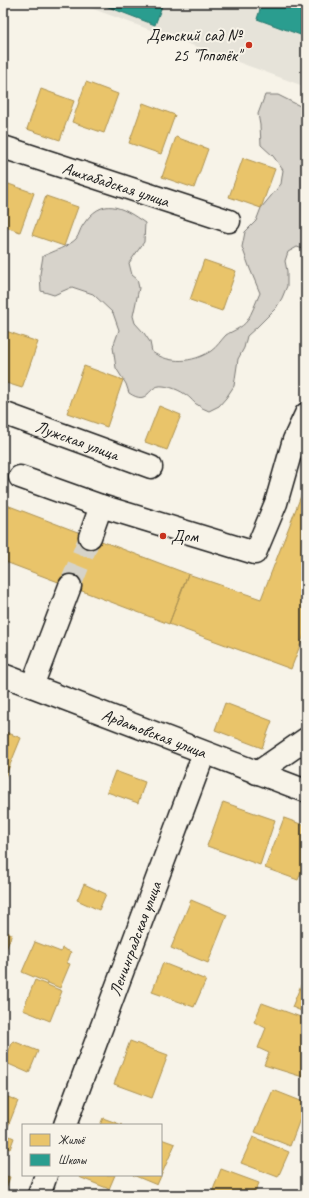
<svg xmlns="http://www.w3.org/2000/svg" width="309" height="1198" viewBox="0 0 309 1198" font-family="Caveat,sans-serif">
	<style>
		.built { fill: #e6e3d9 }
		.green { fill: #d7d3cb; stroke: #7a7874 }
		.homes { fill: #e9c46a; stroke: #ac9253 }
		.schools { fill: #2a9d8f; stroke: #26766c }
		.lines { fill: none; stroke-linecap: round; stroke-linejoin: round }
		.minor-tunnel { stroke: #d6d3c9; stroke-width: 22; stroke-dasharray: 22 11; stroke-linecap: butt }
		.minor-casing { stroke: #1c1c1c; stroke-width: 25 }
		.minor { stroke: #f7f3e8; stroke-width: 22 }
		.poi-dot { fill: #c8321e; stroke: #f7f3e8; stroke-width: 1.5 }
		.labels { text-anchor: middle; stroke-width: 4; stroke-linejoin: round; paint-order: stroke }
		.poi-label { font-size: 17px; fill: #1c1c1c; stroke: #f7f3e8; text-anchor: end }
		.street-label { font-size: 17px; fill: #1c1c1c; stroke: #f7f3e8 }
	</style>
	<rect width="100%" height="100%" fill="#f7f3e8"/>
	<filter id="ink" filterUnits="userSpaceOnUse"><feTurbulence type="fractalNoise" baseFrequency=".025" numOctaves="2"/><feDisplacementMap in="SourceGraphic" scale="8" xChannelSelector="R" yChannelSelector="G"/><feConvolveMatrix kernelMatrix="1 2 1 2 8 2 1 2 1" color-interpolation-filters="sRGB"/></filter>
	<g filter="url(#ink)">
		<path class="built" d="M77 3H306V87Z"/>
		<path class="green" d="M265 95H278L306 109V250L297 247 288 252 285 261 287 271V286L282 298 276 308 257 327 247 336 244 348 238 359 234 386 226 398 219 406 209 411C205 409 201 408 198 405 195 404 193 401 191 399 184 392 173 387 163 386 147 384 150 407 129 393L126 384 116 368 113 347 119 330 113 313 93 294 72 287 54 295 41 291 40 274 43 256C52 252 69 246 76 239 79 235 80 229 83 225 102 196 121 206 145 223L144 242 129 263 132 275 137 279 139 288 133 316 135 323 144 333 150 342 152 352C170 364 192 363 211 351 217 347 221 340 226 335 232 331 242 328 247 321 252 313 256 302 260 293L250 269 242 247 245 232 256 221 261 208 281 184 283 170 273 156 261 145 260 125 258 114Z"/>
		<path class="homes" d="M86 82 118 94 104 133 72 122Z
			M41 89 74 101 60 140 27 129Z
			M143 103 175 115 161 154 129 143Z
			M176 137 208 149 194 188 162 177Z
			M243 158 275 169 261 208 229 197Z
			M3 182 34 193 20 232 3 226Z
			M46 196 78 207 64 246 32 235Z
			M204 260 236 271 222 311 190 300Z
			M3 330 38 342 22 388 3 382Z
			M84 366 123 380 107 427 67 413Z
			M159 406 181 415 167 450 145 442Z
			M306 483V630L291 669 169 624 188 574 261 599Z
			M4 504 188 574 169 624 3 561V508Z
			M225 703 272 721 262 748 215 730Z
			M3 731 21 738 3 782Z
			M115 771 145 782 138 803 107 792Z
			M223 802 275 820 260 865 207 846Z
			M284 818 306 826V860L298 880 265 868Z
			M84 884 106 894 99 910 77 900Z
			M191 900 227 915 208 963 171 948Z
			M3 931 12 934 3 957Z
			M35 942 61 952 62 948 71 952 67 963 70 964 60 988 22 972Z
			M163 963 206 980 194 1007 152 992Z
			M35 980 62 991 50 1021 23 1010Z
			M301 985 306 986V1013L292 1007Z
			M262 1003 306 1019V1078L264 1065 269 1053 258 1048 266 1028 254 1022Z
			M13 1041 38 1051 29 1073 4 1062Z
			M130 1041 168 1055 152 1098 114 1084Z
			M273 1090 306 1103 290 1146 255 1132Z
			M3 1095 18 1101 5 1134 14 1138 10 1149 3 1146Z
			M103 1118 122 1125H100Z
			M253 1137 289 1152 278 1177 241 1163Z
			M161 1139 175 1144 157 1185 133 1175H161Z
			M221 1169 259 1183 254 1195H211Z
			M3 1175 10 1177 6 1188H3Z
			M80 1175H115L109 1189 79 1177Z"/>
		<path class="schools" d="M98 3H155L162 6 155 25Z
			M262 3H306V37L257 19Z"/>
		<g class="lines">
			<path class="minor-tunnel" d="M70 586 90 537"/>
			<g class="minor-casing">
				<g id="minor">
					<path id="s1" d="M3 147 229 221"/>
					<path id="s2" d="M3 413 151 467"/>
					<path d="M20 477 101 506"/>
					<path d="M90 537 101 506 255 553 276 503 294 440 306 414"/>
					<path id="s3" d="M3 675 306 791"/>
					<path d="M32 686 70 586"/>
					<path d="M257 773 306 739"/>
					<path id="s4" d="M65 1125 204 753"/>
					<path d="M39 1195 46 1175"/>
				</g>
			</g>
			<use href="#minor" class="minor"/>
		</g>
	</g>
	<g class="poi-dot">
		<circle cx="249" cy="45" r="4"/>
		<circle cx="163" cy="536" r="4"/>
	</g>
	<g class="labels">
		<g class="poi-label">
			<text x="241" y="41">Детский сад №<tspan x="241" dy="20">25 "Тополёк"</tspan></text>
			<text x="171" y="542" text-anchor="start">Дом</text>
		</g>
		<g class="street-label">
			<text dy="6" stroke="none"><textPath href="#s1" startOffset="119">Ашхабадская улица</textPath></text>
			<text dy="6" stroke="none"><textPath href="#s2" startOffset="79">Лужская улица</textPath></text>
			<text dy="6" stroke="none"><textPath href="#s3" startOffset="162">Ардатовская улица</textPath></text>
			<text dy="6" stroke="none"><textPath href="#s4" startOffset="199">Ленинградская улица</textPath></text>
		</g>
	</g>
	<rect width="309" height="1198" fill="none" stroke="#f7f3e8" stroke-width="16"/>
	<rect x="8" y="8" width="293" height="1182" fill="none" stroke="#1c1c1c" stroke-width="1.5" filter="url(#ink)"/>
	<rect x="22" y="1124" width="140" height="52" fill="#f7f3e8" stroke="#9f9d96"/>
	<rect x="30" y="1134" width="20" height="12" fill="#e9c46a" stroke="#9f9d96"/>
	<text x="58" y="1144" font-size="12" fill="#1c1c1c">Жильё</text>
	<rect x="30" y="1154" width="20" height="12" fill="#2a9d8f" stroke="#9f9d96"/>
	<text x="58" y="1164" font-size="12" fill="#1c1c1c">Школы</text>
</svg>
